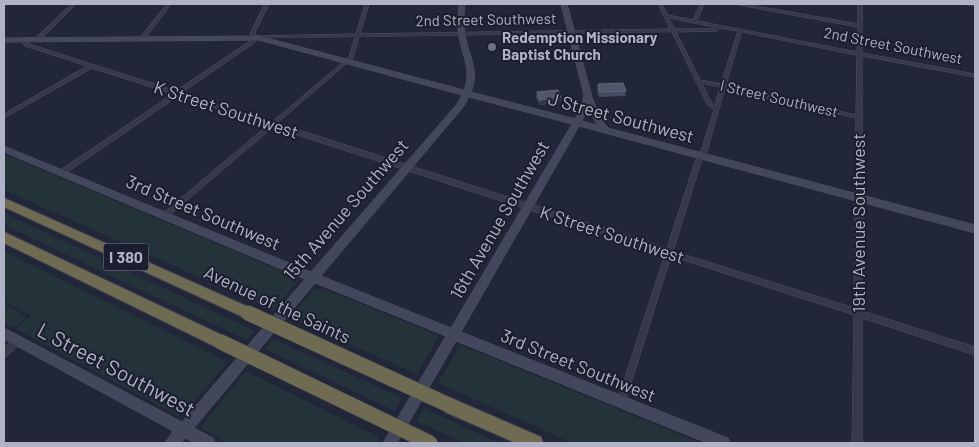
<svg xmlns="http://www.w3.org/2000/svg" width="979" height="447" viewBox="0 0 979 447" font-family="Barlow,sans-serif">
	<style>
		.green { fill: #24323a }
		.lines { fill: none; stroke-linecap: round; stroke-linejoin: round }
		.street-casing { stroke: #505364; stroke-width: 1 }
		.secondary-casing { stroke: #505364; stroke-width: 1 }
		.highway-casing { stroke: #3d4051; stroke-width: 2 }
		.street { fill: #353949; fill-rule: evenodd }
		.secondary { fill: #43475c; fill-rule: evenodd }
		.highway { fill: #6f6b52; fill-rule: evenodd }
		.highway-bridge-casing { stroke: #3d4051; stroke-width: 16; stroke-linecap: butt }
		.highway-bridge { stroke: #6f6b52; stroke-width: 15 }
		.wall { fill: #464b61 }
		.shaded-wall { fill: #33374c }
		.building { fill: #51566b; stroke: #606579 }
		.worship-dot { fill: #6b7280; stroke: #1b1e2e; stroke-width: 2 }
		.labels { text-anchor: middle; stroke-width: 4; stroke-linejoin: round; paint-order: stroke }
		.far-street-label { font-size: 15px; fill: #b0b3c5; stroke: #1b1e2e }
		.far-poi-label { font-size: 15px; font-weight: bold; fill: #b0b3c5; stroke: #1b1e2e; text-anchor: start }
		.shield { fill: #1b1e2e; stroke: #838698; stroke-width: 1 }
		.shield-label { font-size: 16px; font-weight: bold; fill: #b0b3c5 }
		.street-label { font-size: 18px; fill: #b0b3c5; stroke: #1b1e2e }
		.near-street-label { font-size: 21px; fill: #b0b3c5; stroke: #1b1e2e }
	</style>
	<rect width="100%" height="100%" fill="#222639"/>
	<path class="green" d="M4 154 291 275 299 280 273 310 4 190Z
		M4 213 255 331 247 340 4 225Z
		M4 251 228 362 189 407 178 416 16 329 31 316 4 301Z
		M318 289 327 290 439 336 417 374 290 318 312 291Z
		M4 304 27 317 14 328 4 322Z
		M273 339 402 398 395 411 265 349Z
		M460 345 465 347 701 443H572L438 383Z
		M246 371 379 437 376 443H228L200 428Z
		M423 408 499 443H464L416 421Z"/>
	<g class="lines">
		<g class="street-casing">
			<path id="street" d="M72 4H76L39 41H35V39Z
				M167 4H171L145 39H141V37Z
				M265 4H269L255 32V36L356 34 365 4H369L360 34 670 29 658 4H662L668 15 693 20 700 4H704L697 21 857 52 858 27 739 5 737 4H745L858 24V4H862V53L975 74V77L862 56V311L975 347V355L862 318V443H852L854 315 671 256 625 402 624 405 621 406 618 405 617 402 665 254 273 127 166 218H162L161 216 162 214 268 125 178 96 63 175H59L58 173 59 171 173 94 92 68 4 118V114L87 66 25 46 21 40V39H25L29 44 176 91 250 41 251 32ZM669 18 714 27 713 29H675ZM719 28 738 31 721 84 700 80 676 32 715 31H717ZM672 32 707 104 714 110 701 151 695 162 667 248 277 123 353 58 359 37ZM742 32 857 55 856 115 726 86ZM355 37 349 57 272 122 181 93 254 43 255 38ZM702 83 720 87 715 105 712 103ZM725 89 856 118 854 308 673 251 701 162 707 151Z
				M967 4H975V6L967 5Z
				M18 336 21 337 22 340 21 343 7 356 4 357V348L15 337Z"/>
		</g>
		<g class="secondary-casing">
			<path id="secondary" d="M459 4H465C464 14 463 25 465 35 469 57 480 70 471 92L575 119 582 107 584 95 561 4H567L592 97 601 119 608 128 975 225V233L579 126 461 332 728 438 730 443H707L456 341 397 443H383L446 336 315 283 194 428 213 438 215 443H195L185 438 181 443H165L173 431 4 339V328L182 422 305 279 4 152V146L311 272 458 103 462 95 259 40 4 42V38L259 36 464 90C472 71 462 55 459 36 457 25 458 15 459 4ZM469 97 572 124 451 328 321 276 464 106ZM589 109 597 125 582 121Z"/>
		</g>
		<g class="highway-casing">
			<path id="highway" d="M4 198 253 309 255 313 253 317 248 319 243 317 4 207Z
				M4 232 226 337 228 342 226 347 221 349 216 347 4 243Z
				M451 398 541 437 543 443H516L445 412 443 406 445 400Z"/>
		</g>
		<use href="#street" class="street"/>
		<use href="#secondary" class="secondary"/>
		<use href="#highway" class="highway"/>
		<g class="highway-bridge-casing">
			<path id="highway-bridge" d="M248 313 451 406
				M221 342 430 443"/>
		</g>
		<use href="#highway-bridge" class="highway-bridge"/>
	</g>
	<path class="wall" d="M598 84 626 91 625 96 599 97 597 89Z
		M537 92 561 102 540 105 536 97Z"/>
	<path class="shaded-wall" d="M561 97V102L540 105V100Z"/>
	<path class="building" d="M623 83 626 91 600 92 598 84Z
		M558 90 561 97 540 100 537 92Z"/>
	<circle class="worship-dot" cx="492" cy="47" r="5"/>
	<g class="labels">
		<g class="far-street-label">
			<text transform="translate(486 20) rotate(-1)" y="5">2nd Street Southwest</text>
			<text transform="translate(893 46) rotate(11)" y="5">2nd Street Southwest</text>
			<text transform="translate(779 99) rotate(13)" y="5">I Street Southwest</text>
		</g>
		<g class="far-poi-label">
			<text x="502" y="43">Redemption Missionary<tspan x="502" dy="17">Baptist Church</tspan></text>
		</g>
		<rect class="shield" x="103.5" y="243.5" width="45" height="27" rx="4"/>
		<g class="shield-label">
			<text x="126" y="263">I 380</text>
		</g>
		<g class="street-label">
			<text transform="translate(226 110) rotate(18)" y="6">K Street Southwest</text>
			<text transform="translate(621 118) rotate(15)" y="6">J Street Southwest</text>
			<text transform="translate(346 210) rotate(-49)" y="6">15th Avenue Southwest</text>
			<text transform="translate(203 213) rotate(23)" y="6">3rd Street Southwest</text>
			<text transform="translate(500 220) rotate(-60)" y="6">16th Avenue Southwest</text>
			<text transform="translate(859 223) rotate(-90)" y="6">19th Avenue Southwest</text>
			<text transform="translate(612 235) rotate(18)" y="6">K Street Southwest</text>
			<text transform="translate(277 305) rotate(25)" y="6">Avenue of the Saints</text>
			<text transform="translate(578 366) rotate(22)" y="6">3rd Street Southwest</text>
		</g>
		<g class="near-street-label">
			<text transform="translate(116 370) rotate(28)" y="7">L Street Southwest</text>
		</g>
	</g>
	<rect width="979" height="447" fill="none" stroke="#b0b3c5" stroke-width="10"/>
</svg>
